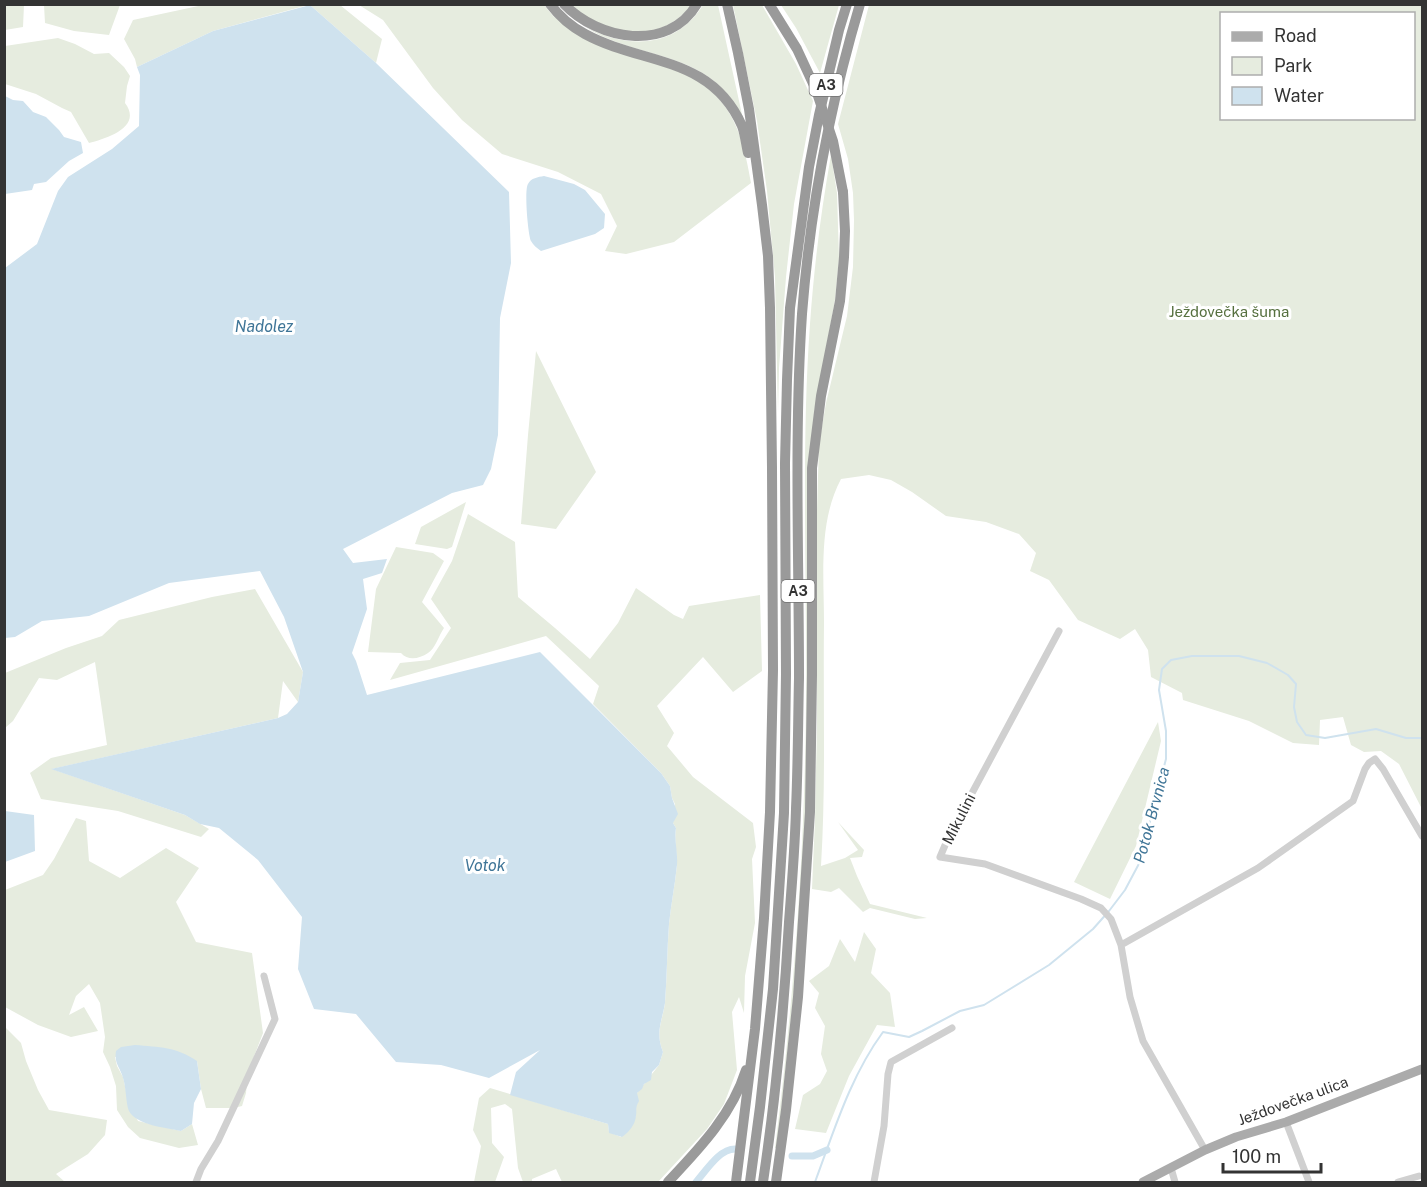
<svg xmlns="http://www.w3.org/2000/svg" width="1427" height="1187" viewBox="0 0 1427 1187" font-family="'Public Sans',sans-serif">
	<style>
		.green { fill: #e6ecdf; fill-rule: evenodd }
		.water { fill: #cfe2ee }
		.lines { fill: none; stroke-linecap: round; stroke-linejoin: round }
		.stream { stroke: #cfe2ee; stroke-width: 2 }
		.canal { stroke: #cfe2ee; stroke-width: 7 }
		.minor { stroke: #d0d0d0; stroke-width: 7 }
		.major { stroke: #ababab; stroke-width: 9 }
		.highway { stroke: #9a9a9a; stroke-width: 10 }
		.highway-bridge { stroke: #9a9a9a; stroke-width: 10 }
		.labels { text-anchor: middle; stroke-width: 6; stroke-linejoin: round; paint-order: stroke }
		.shield { fill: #fff; stroke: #707070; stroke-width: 1.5 }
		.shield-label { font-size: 14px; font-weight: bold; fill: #333 }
		.park-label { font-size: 15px; fill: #56703f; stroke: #fff }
		.street-label { font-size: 15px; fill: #333; stroke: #fff }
		.water-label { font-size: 16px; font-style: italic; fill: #3f7597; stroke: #fff }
	</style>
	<rect width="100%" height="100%" fill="#fff"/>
	<path class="green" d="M4 5H24L23 27 5 30Z
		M44 5V4L120 5 109 35 74 31 45 23Z
		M203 5H308L213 31 137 67 135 59 124 39 133 20Z
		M310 5H340L382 39 376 63Z
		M359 5H544L554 17 692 77C698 82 706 86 711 91 738 115 745 149 751 183L674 242 626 254 605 251 617 226 601 194 558 172 502 154 462 120 433 88 383 20Z
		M571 5H692C664 38 627 39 590 19 583 15 577 9 571 5Z
		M703 5H718L743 119C710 48 641 62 585 27 628 49 675 49 703 5Z
		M733 5H762L796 64 813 101 794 204 786 277 779 368 778 414 775 277 767 191 757 121Z
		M781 5H839L820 73 796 28Z
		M869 5H1422V809L1399 764 1381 751 1364 752 1351 745 1343 717 1320 720 1319 745 1293 743 1249 721 1183 700 1182 693 1151 677 1148 650 1135 629 1120 639 1078 620 1049 580 1030 571 1036 553 1019 534 986 522 946 516 912 492 891 480 869 475 841 479C818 522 824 576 824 623 823 704 826 785 821 866L845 858 858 850 838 822 864 850 862 857 850 858 857 876 870 904 927 918 915 919 870 908 863 912 839 888 831 892 812 889 815 819 817 725V509L819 444 826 403 847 316 853 267 854 220 853 193 848 159 838 124ZM1222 14H1414V118H1222Z
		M58 38 75 44 94 54 109 53 124 67 130 76 127 86 125 103C143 127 107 138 89 143L71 112 62 108 36 94 5 84V46Z
		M831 155 837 193 839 258 835 300 814 413 806 810 796 973 777 1148H775C794 999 805 849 806 699 807 574 801 448 810 324 814 267 821 211 831 155Z
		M536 351 596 472 556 529 521 524 528 435Z
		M466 502 452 547 447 549 415 544 421 527Z
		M468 514 515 542 518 597 555 628 590 659 618 623 636 588 674 615 683 619 689 606 760 595 762 671 733 692 703 657 657 706 674 733 667 746 693 777 753 823 756 847 752 859 755 923 745 976 744 1013 739 997 732 1012 737 1070 724 1104 707 1129 658 1182H562L556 1169 532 1179V1182H523L518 1168 512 1109 505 1104 491 1108 492 1143 504 1157 495 1182H474L481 1146 473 1130 479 1098 490 1088 608 1124 609 1132 621 1137 636 1116 635 1107 637 1093 659 1065 663 1052C655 1032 662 1023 665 1003 667 977 667 950 669 924 671 904 675 885 677 865 677 852 674 841 676 828L673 823 675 804 672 798 670 786 661 773 593 704 599 686 546 636 390 680 400 663 430 660 451 628 431 599 452 561Z
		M396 547 433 553 444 561 422 602 444 628C439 635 435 649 428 653 419 659 408 661 401 653L368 652 376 589Z
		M255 589 303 672 298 702 283 681 278 718 52 769 185 815 209 829 201 837 118 811 41 799 30 773 51 758 107 745 95 662 57 680 39 678 13 721 5 728V673L66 648 102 636 119 620 212 597Z
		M1158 722 1161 741 1136 846 1110 899 1074 882Z
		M76 818 86 821 89 861 120 878 166 848 199 868 176 902 196 942 252 953 263 1033 248 1072 246 1093 242 1106 234 1108H206L201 1089 197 1061 115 1057 117 1066 123 1077 128 1100 138 1121 181 1131 192 1124 198 1145 179 1148 140 1138 128 1127 117 1110 116 1086 110 1067 103 1052 105 1037 100 1003 89 984 76 996 69 1015 84 1007 98 1031 71 1037 38 1025 5 1007V890L43 875 54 859Z
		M864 932 876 949 871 973 890 993 895 1027 877 1025 849 1076 826 1133 795 1129 803 1095 820 1084 827 1071 821 1054 825 1026 815 1008 819 993 809 981 829 966 840 939 855 962Z
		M5 1027 21 1043 26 1061 38 1090 49 1110 107 1120 105 1135 88 1154 56 1174 65 1182H5Z"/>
	<path class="water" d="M310 5 376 63 509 192 511 263 500 318 498 435 491 469 483 485 452 493 343 549 353 563 387 559 382 573 363 579 367 609 352 653 356 661 367 695 540 652 661 773 670 786 672 798 678 814 673 823 676 828C674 841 678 852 677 865 675 885 671 904 669 924 667 950 667 977 665 1003 662 1022 655 1032 663 1052L659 1065 652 1072 651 1080 644 1084 642 1089 637 1093 639 1101C635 1108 637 1109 636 1116 635 1125 629 1132 622 1137L609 1133 608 1124 510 1095 516 1072 540 1050 489 1078 441 1065 396 1062 356 1014 314 1009 298 969 302 917 258 860 219 828 200 824 185 815 51 769 278 718 287 714 298 702 303 672 284 617 260 571 169 583 89 616 42 621 15 637 5 638V268L37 244 58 191 68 177 112 149 139 126 140 75 137 67 213 31Z
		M5 96 13 100 23 101 33 112 46 117 59 130 64 137 81 142 83 153 69 161 46 182 34 184 32 190 5 194Z
		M544 176 574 184 585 190 605 214 604 228 595 234 541 251C537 248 533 245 531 241 528 234 524 190 528 184 531 178 538 177 544 176Z
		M5 811 34 815 35 851 5 862Z
		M135 1045C159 1047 177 1047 197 1061L201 1089 194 1103 192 1124 181 1131C167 1128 136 1125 129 1111 126 1105 126 1086 123 1078 120 1067 114 1064 116 1051L121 1047Z"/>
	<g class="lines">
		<path class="stream" d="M815 1182C834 1131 850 1077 883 1032L909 1037 922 1031 960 1011 984 1005 1049 965 1093 929 1109 911 1125 890 1142 858 1152 812 1166 759V731L1159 690 1162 669 1171 660 1192 656H1239L1267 663 1288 675 1296 684 1294 707 1297 722 1306 735 1325 738 1376 729 1406 738H1422"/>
		<path class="canal" d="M792 1156H813L827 1150
			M696 1182C706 1171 719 1149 735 1149"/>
		<path class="minor" d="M1059 631 949 836 940 857 985 864 1081 899 1101 908 1111 919 1121 945 1130 997 1143 1041 1205 1150
			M1121 945 1258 868 1353 801 1365 769 1369 763 1375 759 1383 769 1422 836
			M1286 1122 1309 1182
			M1171 1168 1175 1182
			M196 1182 201 1169 218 1141 275 1019 264 976
			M874 1182 884 1126 888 1074 891 1062 952 1028
			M1398 1182 1419 1176"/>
		<path class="major" d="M1143 1182 1205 1150 1236 1137 1286 1122 1422 1069"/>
		<path class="highway" d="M550 4C559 16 572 27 585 34 642 65 711 55 742 126 745 134 746 144 748 153
			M564 4C598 40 668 53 697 4
			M727 4 738 53 749 109 762 205 768 256 770 308 772 468 773 670 770 812 764 918 755 1029 736 1182
			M769 4 797 49 816 90
			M668 1182C699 1149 732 1115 746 1070
			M750 1182 760 1107 773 989 784 813 786 674 785 463 787 380 790 308 809 167 819 115 839 30 847 4
			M763 1182C776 1096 784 1009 789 922 792 884 795 846 796 809 798 765 798 721 799 678 799 557 794 435 802 314 810 210 830 105 860 4
			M776 1182 786 1110 798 997 810 812 812 675V468L821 396 840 301 844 257 845 231 843 192"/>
		<path class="highway-bridge" d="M816 90 833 141 843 192"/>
	</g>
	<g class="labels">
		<g class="shield">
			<rect x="809.5" y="74" width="33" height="22" rx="4.5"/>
			<rect x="781.5" y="580" width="33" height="22" rx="4.5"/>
		</g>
		<g class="shield-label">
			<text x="826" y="90">A3</text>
			<text x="798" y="596">A3</text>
		</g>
		<g class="park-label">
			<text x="1229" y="317">Ježdovečka šuma</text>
		</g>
		<g class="street-label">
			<text transform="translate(959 819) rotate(-63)" y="5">Mikulini</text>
			<text transform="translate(1293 1101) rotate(-20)" y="5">Ježdovečka ulica</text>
		</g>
		<g class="water-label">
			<text x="264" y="332">Nadolez</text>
			<text transform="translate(1151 815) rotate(-75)" y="6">Potok Brvnica</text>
			<text x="485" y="871">Votok</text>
		</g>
	</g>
	<rect width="1427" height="1187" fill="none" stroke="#333333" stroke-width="12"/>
	<rect x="1220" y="12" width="195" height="108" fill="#ffffff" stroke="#adadad" stroke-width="1.5"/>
	<rect x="1232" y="32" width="30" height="9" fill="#ababab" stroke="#adadad" stroke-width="1.5"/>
	<text x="1274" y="42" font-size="18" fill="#333333">Road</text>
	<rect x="1232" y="57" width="30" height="18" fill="#e6ecdf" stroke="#adadad" stroke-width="1.5"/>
	<text x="1274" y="72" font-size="18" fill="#333333">Park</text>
	<rect x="1232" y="87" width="30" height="18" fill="#cfe2ee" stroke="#adadad" stroke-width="1.5"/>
	<text x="1274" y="102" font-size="18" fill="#333333">Water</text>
	<path d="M1223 1163v9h98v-9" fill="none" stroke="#333333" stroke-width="3"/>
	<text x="1232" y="1163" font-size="18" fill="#333333" stroke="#ffffff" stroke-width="4.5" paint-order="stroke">100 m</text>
</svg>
